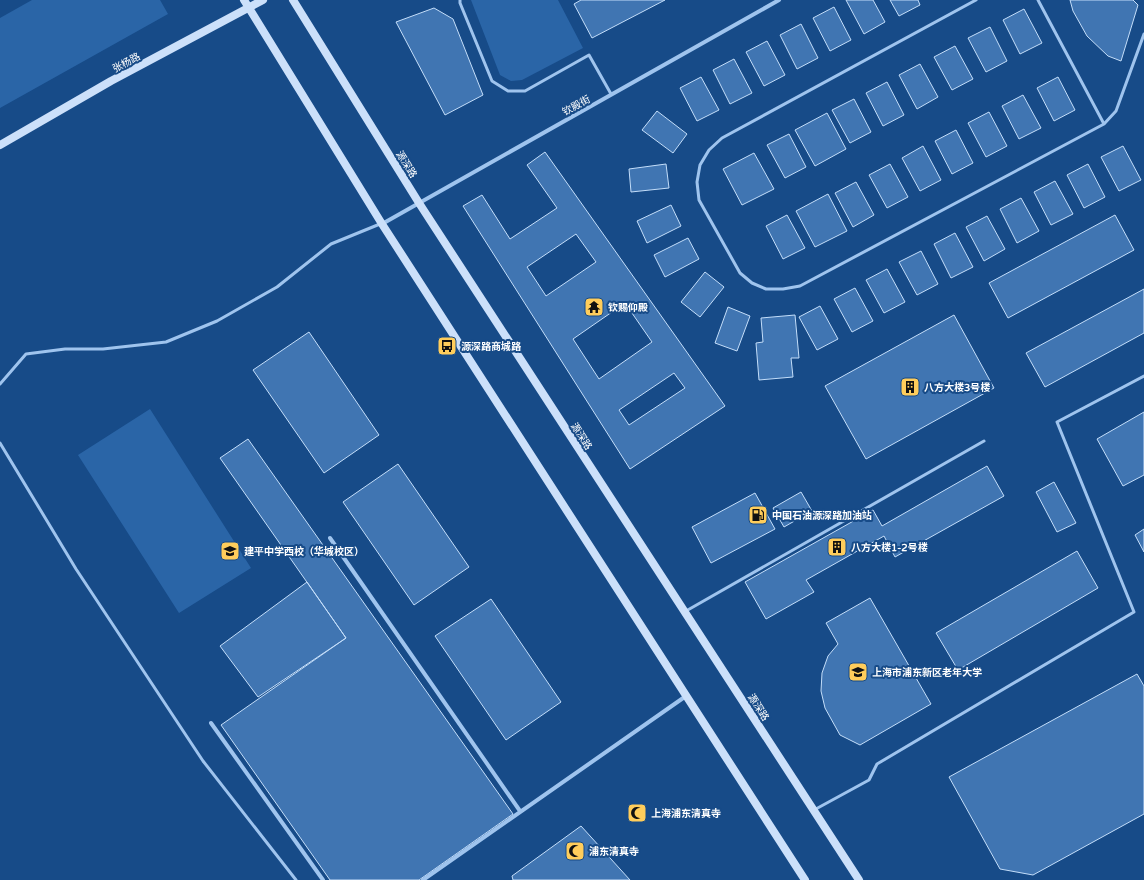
<svg xmlns="http://www.w3.org/2000/svg" width="1144" height="880" viewBox="0 0 1144 880" font-family="'Varela Round','Noto Sans SC',sans-serif">
	<style>
		.green { fill: #2a65a7 }
		.building { fill: #4075b2; stroke: #c4defa; fill-rule: evenodd }
		.lines { fill: none; stroke-linecap: round; stroke-linejoin: round }
		.lane { stroke: #9fc4ee; stroke-width: 3 }
		.street { stroke: #9fc4ee; stroke-width: 4 }
		.secondary { stroke: #cce0fa; stroke-width: 8 }
		.labels { text-anchor: middle; stroke-width: 4; stroke-linejoin: round; paint-order: stroke }
		.street-label { font-size: 10px; fill: #fff; stroke: #174b88 }
		.poi-label { font-size: 10px; font-weight: bold; fill: #fff; stroke: #174b88; text-anchor: start }
	</style>
	<rect width="100%" height="100%" fill="#174b88"/>
	<path class="green" d="M32 0H160L168 14 0 108V18Z
		M471 0H558L583 48 522 80 511 81 500 75Z
		M150 409 251 568 179 613 78 455Z"/>
	<path class="building" d="M581 0H665L592 38 574 4Z
		M846 0H873L885 22 864 34Z
		M890 0H918L920 5 899 16Z
		M1070 0H1133L1138 5 1121 61 1108 56 1087 36 1073 11Z
		M834 7 851 40 830 51 813 18Z
		M434 8 453 19 483 95 445 115 396 22Z
		M1024 9 1042 43 1020 54 1003 20Z
		M801 24 818 58 797 69 780 35Z
		M990 27 1007 61 986 72 968 38Z
		M767 41 785 75 764 86 746 52Z
		M955 46 973 79 952 90 934 57Z
		M734 59 752 93 730 104 713 70Z
		M920 64 938 97 917 109 899 75Z
		M701 77 719 110 697 121 680 88Z
		M1058 77 1075 110 1054 121 1037 88Z
		M887 82 904 115 883 126 866 93Z
		M1023 95 1041 128 1019 139 1002 106Z
		M854 99 871 132 850 143 832 110Z
		M657 111 687 134 673 153 642 130Z
		M989 112 1007 146 986 157 968 123Z
		M827 113 846 149 815 166 795 130Z
		M956 130 973 163 952 174 935 141Z
		M789 134 806 167 785 178 767 145Z
		M923 146 941 180 920 191 902 158Z
		M1123 146 1141 180 1119 191 1101 157Z
		M545 152 725 406 630 469 463 206 482 195 510 239 557 208 527 165ZM576 234 596 262 546 296 527 267ZM625 303 652 342 599 379 573 339ZM674 373 685 388 629 425 619 410Z
		M754 153 774 189 742 205 723 169Z
		M666 164 669 188 631 192 629 169Z
		M890 164 908 197 887 208 869 175Z
		M1088 164 1105 197 1084 208 1067 175Z
		M1055 181 1073 214 1051 225 1034 192Z
		M856 182 874 215 853 227 835 193Z
		M828 194 847 231 815 247 796 211Z
		M1021 198 1039 231 1017 243 1000 209Z
		M671 205 681 226 647 243 637 221Z
		M787 215 805 248 783 259 766 226Z
		M1115 215 1134 250 1008 318 989 283Z
		M987 216 1005 249 984 261 966 227Z
		M955 233 973 267 951 278 934 244Z
		M688 238 699 259 665 277 654 255Z
		M921 251 938 284 917 295 899 262Z
		M887 269 905 302 884 313 866 280Z
		M705 272 724 287 700 317 681 302Z
		M855 288 873 321 852 332 834 299Z
		M1144 289V333L1045 387 1026 353Z
		M820 306 838 339 817 350 799 317Z
		M728 307 750 316 737 351 715 343Z
		M795 315 799 358H791L793 377 759 380 756 343 763 342 761 318Z
		M954 315 994 388 866 459 825 386Z
		M309 332 379 435 324 473 253 370Z
		M1144 412V475L1123 486 1097 439Z
		M248 439 513 814 419 880H330L221 725 346 638 220 458Z
		M398 464 469 567 414 605 343 502Z
		M987 466 1004 496 895 557 884 536 806 580 814 592 766 619 745 582 873 510 882 526Z
		M1054 482 1076 523 1057 532 1036 492Z
		M801 492 812 511 784 527 773 508Z
		M755 493 775 529 711 563 692 527Z
		M1144 529V552L1135 535Z
		M1077 551 1098 588 958 670 936 633Z
		M307 582 346 638 258 697 220 646Z
		M870 598 931 704 860 745 840 735 825 708 821 691 822 673 828 656 838 644 826 623Z
		M491 599 561 702 506 740 435 636Z
		M1137 674 1144 686V814L1033 875 1000 869 949 777Z
		M581 826 630 880H513L512 876Z"/>
	<g class="lines">
		<path class="lane" d="M460 0V3L492 81 508 91H525L589 55 611 94
			M976 0 722 138 709 150 700 165 697 182 699 200 740 273 752 283 766 289H783L800 286 1104 124 1116 111 1144 34
			M1038 0 1104 124
			M0 384 26 354 65 349H103L166 342 217 321 277 287 331 244 380 224
			M0 443 76 569 203 761 296 880
			M686 611 984 441
			M814 810 869 780 877 764 1134 612 1057 422 1144 376"/>
		<path class="street" d="M382 224 779 0
			M330 538 520 811
			M211 723 323 880
			M423 880 686 696"/>
		<path class="secondary" d="M244 0 382 224 805 880
			M293 0 419 203 859 880
			M0 145 111 81 263 0"/>
	</g>
	<defs>
		<g id="temple-square" transform="scale(1)"><rect x="-9" y="-9" width="18" height="18" rx="4" fill="#ffcd5b" stroke="#174b88"/><path d="M0-6L5-2H3V0L6.5 2.5H4V6H1.5V3h-3V6H-4V2.5H-6.5L-3 0V-2H-5Z" fill="#111"/></g>
		<g id="bus-square" transform="scale(1)"><rect x="-9" y="-9" width="18" height="18" rx="4" fill="#ffcd5b" stroke="#174b88"/><path d="M-5-6H5V4H4V6H2V4H-2V6H-4V4H-5ZM-3.5-4V0h7V-4ZM-3.5 1.2v1.5H-2V1.2ZM2 1.2v1.5H3.5V1.2Z" fill="#111"/></g>
		<g id="building-square" transform="scale(1)"><rect x="-9" y="-9" width="18" height="18" rx="4" fill="#ffcd5b" stroke="#174b88"/><path d="M-4-6H4V6H1V3H-1V6H-4ZM-2.5-4.3h1.7v1.8h-1.7ZM.8-4.3h1.7v1.8H.8ZM-2.5-1h1.7V.8h-1.7ZM.8-1h1.7V.8H.8Z" fill="#111"/></g>
		<g id="fuel-square" transform="scale(1)"><rect x="-9" y="-9" width="18" height="18" rx="4" fill="#ffcd5b" stroke="#174b88"/><path d="M-5.5-6h7V0h2V4h1.3V-2.5L3-4.5l.8-.8L6-3V5H2.5V1h-1V6h-7ZM-4.2-4.7v3.2H.2V-4.7Z" fill="#111"/></g>
		<g id="school-square" transform="scale(1)"><rect x="-9" y="-9" width="18" height="18" rx="4" fill="#ffcd5b" stroke="#174b88"/><path d="M0-5L7-2L0 1L-7-2ZM-4 1L0 2.5L4 1V4Q0 6-4 4Z" fill="#111"/></g>
		<g id="university-square" transform="scale(1)"><rect x="-9" y="-9" width="18" height="18" rx="4" fill="#ffcd5b" stroke="#174b88"/><path d="M0-5L7-2L0 1L-7-2ZM-4 1L0 2.5L4 1V4Q0 6-4 4Z" fill="#111"/></g>
		<g id="mosque-square" transform="scale(1)"><rect x="-9" y="-9" width="18" height="18" rx="4" fill="#ffcd5b" stroke="#174b88"/><path d="M3.5-4.9A6 6 0 1 0 3.5 4.9A5 5 0 1 1 3.5-4.9Z" fill="#111"/></g>
	</defs>
	<g fill-rule="evenodd">
		<use href="#temple-square" x="594" y="307"/>
		<use href="#bus-square" x="447" y="346"/>
		<use href="#building-square" x="910" y="387"/>
		<use href="#fuel-square" x="758" y="515"/>
		<use href="#building-square" x="837" y="547"/>
		<use href="#school-square" x="230" y="551"/>
		<use href="#university-square" x="858" y="672"/>
		<use href="#mosque-square" x="637" y="813"/>
		<use href="#mosque-square" x="575" y="851"/>
	</g>
	<g class="labels">
		<g class="street-label">
			<text transform="translate(126 62) rotate(-28)" y="4">张杨路</text>
			<text transform="translate(576 105) rotate(-29)" y="4">钦殿街</text>
			<text transform="translate(407 164) rotate(58)" y="4">源深路</text>
			<text transform="translate(582 436) rotate(57)" y="4">源深路</text>
			<text transform="translate(759 707) rotate(57)" y="4">源深路</text>
		</g>
		<g class="poi-label">
			<text x="608" y="311">钦赐仰殿</text>
			<text x="461" y="350">源深路商城路</text>
			<text x="924" y="391">八方大楼3号楼</text>
			<text x="772" y="519">中国石油源深路加油站</text>
			<text x="851" y="551">八方大楼1-2号楼</text>
			<text x="244" y="555">建平中学西校（华城校区）</text>
			<text x="872" y="676">上海市浦东新区老年大学</text>
			<text x="651" y="817">上海浦东清真寺</text>
			<text x="589" y="855">浦东清真寺</text>
		</g>
	</g>
</svg>
